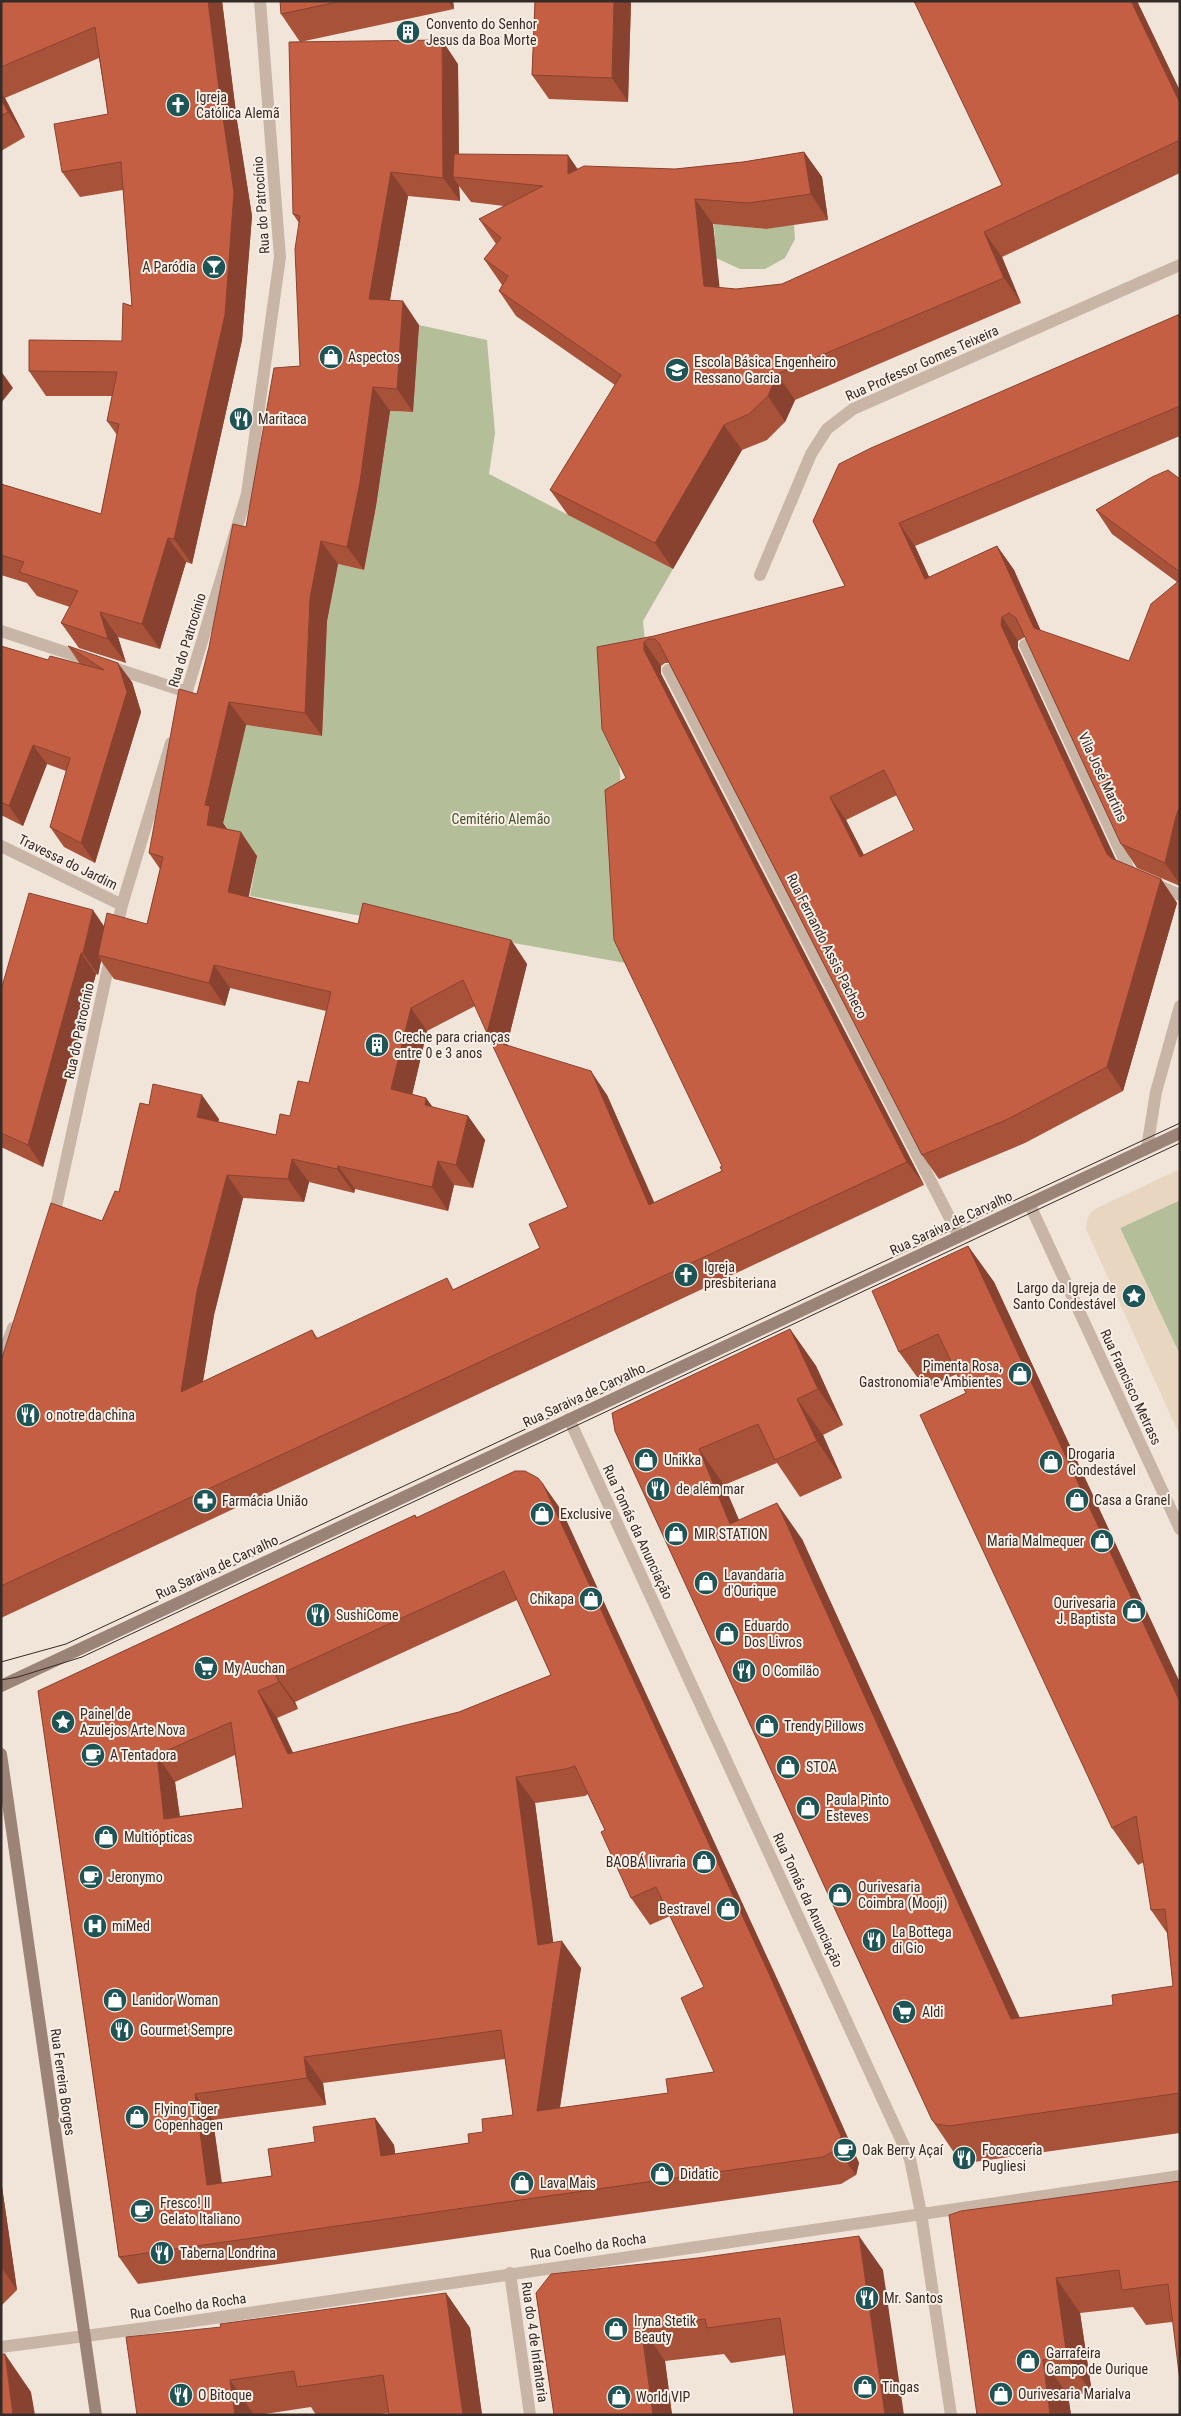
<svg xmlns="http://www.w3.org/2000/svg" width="1181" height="2416" viewBox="0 0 1181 2416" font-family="'Roboto Condensed',sans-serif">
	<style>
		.green { fill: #b4bf9a }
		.plaza { fill: #e9d6c1 }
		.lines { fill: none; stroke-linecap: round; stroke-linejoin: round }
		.lane { stroke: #c9b5a6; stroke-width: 12 }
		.street { stroke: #c9b5a6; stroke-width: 12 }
		.secondary { stroke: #9c8377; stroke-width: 12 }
		.tram { stroke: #352b27; stroke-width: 1 }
		.wall { fill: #a9523a; fill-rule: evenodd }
		.shaded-wall { fill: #894230 }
		.building { fill: #c45f44; stroke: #894230; fill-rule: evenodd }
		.labels { text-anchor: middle; stroke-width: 4; stroke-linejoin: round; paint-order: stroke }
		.poi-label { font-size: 14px; fill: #352b27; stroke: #f9efe6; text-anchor: start }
		.street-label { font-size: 14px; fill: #352b27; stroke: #f9efe6 }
		.park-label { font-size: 14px; fill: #45522b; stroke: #f9efe6 }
	</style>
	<rect width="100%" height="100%" fill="#f1e5da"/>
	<path class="green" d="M714 224 766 229 794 224 795 239 785 258 765 269H740L716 258Z
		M419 325 487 340 495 433 489 474 673 569 643 621 647 664 614 671 631 964 250 896 257 856 181 791 234 774 246 725 322 736 327 621 338 564 364 570 376 506 390 411 413 412Z
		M1180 1200V1355L1120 1228Z"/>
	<path class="plaza" d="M1180 1169V1200L1120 1228 1180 1355V1436L1086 1229 1087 1220 1091 1212 1099 1207Z"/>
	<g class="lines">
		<path class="lane" d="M1025 645 1131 874 1136 876
			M1155 884 1180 895"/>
		<path class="street" d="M760 575 811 454 827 429 853 409 1180 265
			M1 631 89 660
			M108 666 187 692
			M668 670 959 1236
			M182 707 247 494 280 257 260 1
			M1 846 122 905
			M116 932 122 905 171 743
			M1147 1148 1156 1092 1180 1006
			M1029 1203 1180 1529
			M53 1221 111 954
			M1 1359 13 1328
			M569 1419 910 2159 921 2213 951 2415
			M510 2273 530 2415
			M1 2347 146 2328 1180 2176"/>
		<path class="secondary" d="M1 1686 1180 1133
			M1 1754 96 2415"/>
		<path class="tram" d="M1 1662 66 1644 1180 1123
			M1 1680 18 1677 82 1657 1180 1143"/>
	</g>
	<path class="wall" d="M1 1H222L237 121 252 216 242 340 192 564 186 562 160 649 118 637 126 663 79 648 61 623 70 607 37 596 27 583 1 575V484L101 514 117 435 107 421 112 396H46L29 371 122 341 132 306 123 190 80 197 62 172 108 114 99 58 5 98 25 137 1 151Z
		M280 1H453L454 9 300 42 281 14Z
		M535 1H631L628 102 549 99 532 75Z
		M1137 1 1180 91V173L1002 257 1021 303 795 400 785 422 767 440 742 450 673 569 568 515 550 490 615 385 516 316 499 291 502 285 484 259 496 244 479 219 504 206 471 202 459 186 460 201 408 196 390 300 419 325 413 412 390 411 376 506 364 570 338 564 327 621 322 736 246 725 223 823 227 829 257 856 248 897 358 924 511 940 527 964 507 1045 607 1095 654 1203 722 1171V1166L626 778 597 647 654 636 845 586 813 521 1180 314V436L915 546 929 577 997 546 1014 570 1041 631 1129 661 1177 582 1112 534 1096 510 1180 479V886L1137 868 1121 844 1025 637 1018 641V648L1115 860 1161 879 1177 903 1123 1091 1025 1143 939 1179 922 1155 669 663H665L661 666V674L924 1185 1 1618V1361L102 1221 119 1192 149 1105 219 1119 218 1122 276 1135 290 1116 309 1083 326 1011 230 988 225 1006 114 979 101 961 98 975 96 974 43 1167 1 1147V990L104 926 147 924 160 869 149 853 197 694 246 527 300 366 299 223 293 214 458 64 459 154 578 169H675L743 162 804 152 822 177 828 220 766 229 713 224 719 288 736 289 782 284 1002 185ZM897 795 914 830 864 855 846 820ZM475 1006 492 1040 568 1207 540 1248 454 1289 318 1339 312 1330 203 1382 214 1315 243 1198 304 1202 309 1182 354 1193 355 1189 448 1211 454 1185 473 1188 485 1140 468 1116 433 1108 426 1098 412 1094 427 1031Z
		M1 646 48 660 80 664 68 646 132 682 141 712 95 863 64 847 50 827 66 771 47 764 23 826 1 815Z
		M968 1246 994 1282 1180 1683V2133L974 2162 962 2160 957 2157 932 2120 615 1431 790 1329 816 1366 843 1425 823 1435 842 1478 800 1497 777 1463 724 1485 739 1520 802 1539 1020 2018 1113 2005 1173 1986 1167 1933 1151 1910 1144 1862 1138 1865 1112 1828 966 1393 957 1374 925 1388 899 1352Z
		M562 1511 784 1994 859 2163 856 2175 841 2184 138 2284 119 2257 38 1691 415 1515 417 1517ZM517 1600 551 1675 459 1712 293 1753 277 1718 298 1709 295 1702ZM235 1755 243 1808 180 1816 175 1782ZM588 1794 605 1830 631 1898 650 1925 670 1916 704 1987 714 2072 668 2093 560 2108 581 1968 553 1943 535 1803 585 1796ZM505 2059 513 2115 483 2132 469 2143 395 2154 394 2145 375 2118 315 2142 272 2176 222 2183 213 2120 326 2105 323 2083Z
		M1 2180 17 2290 1 2306Z
		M1180 2181 1172 2322 1146 2325 1133 2307 1080 2313 1092 2393 1068 2395 1071 2415 949 2215Z
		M883 2270 786 2355 731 2363 724 2354 665 2361 672 2415H554L536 2293Z
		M446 2293 470 2328 482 2415H389V2413L373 2415H316L311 2407 258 2415H137L221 2327Z"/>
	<path class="shaded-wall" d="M208 1H222L237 121 252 216 242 340 192 564 174 539 220 97Z
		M448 1H453L454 9Z
		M614 1H631L628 102 612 78Z
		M1131 1H1137L1180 91V103Z
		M442 40 458 64 459 178 453 177 459 186 460 201 443 178Z
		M1 92 5 98 25 137 8 112 1 99Z
		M804 152 822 177 828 220 811 194Z
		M568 155 586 181 568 174Z
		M391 172 408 196 386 322 369 299Z
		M695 199 713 224 722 311 704 286Z
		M984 232 1002 257 1021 303 1004 278Z
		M403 301 419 325 413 412 397 389Z
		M1 371 13 388 1 403Z
		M777 374 795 400 785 422 768 396Z
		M373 387 390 411 376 506 364 570 347 547Z
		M724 425 742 450 673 569 655 543Z
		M899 523 915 546 941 603 925 579Z
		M168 538 186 562 160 649 142 624Z
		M321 541 338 564 327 621 322 736 305 713 310 598Z
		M997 546 1014 570 1050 652 1034 628Z
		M100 612 118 637 126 663 108 639Z
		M1002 617 1018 641V648L1124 877 1107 854 1001 625Z
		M644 642 661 666V674L924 1185 907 1162 644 650Z
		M118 663 132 682 141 712 95 863 81 843Z
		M229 702 246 725 223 823 227 829 207 825 205 805Z
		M33 745 47 764 23 826 9 806Z
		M830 797 846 820 877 881 860 857Z
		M1180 805V884L1165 863 1176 816Z
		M241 832 257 856 245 915 228 892Z
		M1161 879 1177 903 1123 1091 1107 1067Z
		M93 910 108 932 98 955 101 961 98 975 83 953Z
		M511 940 527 964 504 1057 487 1033Z
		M81 953 96 974 43 1167 28 1145Z
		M214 965 230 988 225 1006 209 983Z
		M411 1008 427 1031 408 1113 391 1089Z
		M591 1071 607 1095 666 1229 649 1205Z
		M202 1095 219 1119 214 1141 197 1117Z
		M426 1098 443 1121 425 1105Z
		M468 1116 485 1140 473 1188 456 1165Z
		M292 1159 309 1182 304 1202 288 1179Z
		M438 1161 454 1185 448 1211 432 1187Z
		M338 1166 355 1189 354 1193 337 1169Z
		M227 1175 243 1198 214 1315 197 1416 181 1392 197 1291Z
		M968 1246 994 1282 1180 1683V1702Z
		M790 1329 816 1366 843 1425 818 1389Z
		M797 1399 823 1435 842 1478 817 1441Z
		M699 1449 724 1485 756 1560 730 1524Z
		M543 1484 562 1511 784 1994 859 2163 856 2175 837 2149Z
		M777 1503 802 1539 1037 2056 1011 2019Z
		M276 1676 295 1702 298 1709 279 1682Z
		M258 1691 277 1718 306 1781 288 1754Z
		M157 1755 175 1782 183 1845 164 1819Z
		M516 1777 535 1803 557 1971 538 1945Z
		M562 1941 581 1968 555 2138 537 2111Z
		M304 2057 323 2083 326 2105 307 2078Z
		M195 2094 213 2120 225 2212 207 2185Z
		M375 2118 394 2145 399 2182 381 2156Z
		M1 2180 17 2290 1 2267Z
		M859 2236 883 2270 904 2415H885Z
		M1056 2278 1080 2313 1092 2393 1067 2357Z
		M446 2293 470 2328 482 2415H463Z
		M641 2326 665 2361 672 2415H653Z
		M5 2354 31 2392 35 2415H13Z
		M1043 2360 1068 2395 1071 2415H1050Z
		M230 2380 254 2415H235Z"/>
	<path class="building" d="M1 1H208L220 97 234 192 225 315 174 539 168 538 142 624 100 612 108 639 61 623 78 591 19 572 24 562 1 555V484L101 514 119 424 107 421 117 372 29 371V340L122 341 123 303 132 306 121 162 62 172 54 124 108 114 95 27 1 67Z
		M280 1H342L281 14Z
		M535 1H614L612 78 532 75Z
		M914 1H1131L1180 103V140L984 232 1004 278 777 374 768 396 749 414 724 425 655 543 550 490 621 375 499 291 508 276 484 259 501 238 479 219 543 186 453 177 454 154 568 155V174L584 166 675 169 743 162 804 152 811 194 748 203 695 199 704 286 736 289 782 284 1002 185Z
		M442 40 443 178 391 172 369 299 403 301 397 389 373 387 360 482 347 547 321 541 310 598 305 713 229 702 205 805 210 806 207 825 241 832 228 892 358 924 363 903 511 940 487 1033 463 980 411 1008 391 1089 426 1098 425 1105 468 1116 456 1165 438 1161 432 1187 338 1166 337 1169 292 1159 288 1179 227 1175 197 1291 181 1392 312 1330 316 1339 447 1278 453 1290 540 1248 529 1224 568 1207 490 1040 591 1071 649 1205 722 1171 720 1167 722 1166 614 940 605 790 626 778 602 729 597 647 654 636 845 586 813 521 839 464 871 448 1180 314V406L899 523 925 579 997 546 1034 628 1129 661 1151 604 1180 580V805L1176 816 1165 863 1121 844 1016 618 1009 613 1002 617 1001 625 1107 854 1111 858 1161 879 1107 1067 1008 1119 922 1155 659 643 655 639H648L644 642V650L907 1162 1 1586V1361L51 1203 102 1221 115 1191 119 1192 140 1103 149 1105 153 1084 202 1095 197 1117 276 1135 280 1114 290 1116 298 1081 309 1083 331 992 214 965 209 983 98 955 107 913 147 924 163 857 149 853 179 689 197 694 209 647 233 524 246 527 274 368 300 366 295 249 300 216 293 214 289 42ZM884 770 914 830 860 857 830 797Z
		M1 99 8 112 1 116Z
		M1168 470 1180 479V572L1096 510 1152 477Z
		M1 646 48 660 50 656 104 670 68 646 118 663 127 692 81 843 50 827 70 758 33 745 9 806 1 802Z
		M29 893 93 910 83 953H81L28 1145 1 1133V990Z
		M968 1246 1180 1702V2093L949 2126 936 2124 932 2120 615 1431 612 1413 790 1329 818 1389 797 1399 817 1441 775 1460 758 1424 699 1449 730 1524 777 1503 1011 2019 1113 2005 1112 1995 1173 1986 1165 1909 1151 1910 1136 1816 1112 1828 920 1415 966 1393 938 1334 899 1352 872 1291Z
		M515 1471H525L538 1478 543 1484 766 1967 841 2136 837 2149 823 2157 119 2257 38 1691 415 1515 416 1518ZM504 1571 551 1675 459 1712 288 1754 258 1691 279 1682 276 1676ZM231 1722 243 1808 164 1819 157 1755ZM575 1766 605 1830 601 1832 631 1898 656 1887 704 1987 681 1998 714 2072 666 2079 668 2093 537 2111 562 1941 538 1945 516 1777 566 1769ZM501 2030 513 2115 482 2119 483 2132 468 2134 469 2143 381 2156 375 2118 313 2127 315 2142 268 2149 272 2176 207 2185 195 2094 307 2078 304 2057Z
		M1180 2181V2381L1168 2284 1122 2290 1119 2270 1056 2278 1067 2357 1043 2360 1050 2415H977L949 2215 961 2211Z
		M859 2236 885 2415H794L780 2318 707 2328 705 2319 641 2326 653 2415H554L536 2293 551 2274 698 2258Z
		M446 2293 463 2415H389L383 2375 297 2387 294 2371 230 2380 235 2415H137L126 2337 221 2327 220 2324Z
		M1 2354H5L13 2415H1Z"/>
	<defs>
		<g id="building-disc" transform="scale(1.25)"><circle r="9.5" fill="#1d5455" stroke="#f9efe6"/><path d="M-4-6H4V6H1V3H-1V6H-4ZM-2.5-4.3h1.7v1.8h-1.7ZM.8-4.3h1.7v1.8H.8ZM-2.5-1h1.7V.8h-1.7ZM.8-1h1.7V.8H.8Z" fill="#fff"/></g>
		<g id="church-disc" transform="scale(1.25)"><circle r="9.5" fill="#1d5455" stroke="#f9efe6"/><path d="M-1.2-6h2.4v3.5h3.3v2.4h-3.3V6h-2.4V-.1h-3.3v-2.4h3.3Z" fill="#fff"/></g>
		<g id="bar-disc" transform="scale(1.25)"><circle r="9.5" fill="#1d5455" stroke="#f9efe6"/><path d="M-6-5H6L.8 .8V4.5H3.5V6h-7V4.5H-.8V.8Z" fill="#fff"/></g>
		<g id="shop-disc" transform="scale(1.25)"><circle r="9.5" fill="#1d5455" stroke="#f9efe6"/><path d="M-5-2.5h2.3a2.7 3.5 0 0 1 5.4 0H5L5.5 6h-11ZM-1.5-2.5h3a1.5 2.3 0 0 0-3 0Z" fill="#fff"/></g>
		<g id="school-disc" transform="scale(1.25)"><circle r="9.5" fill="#1d5455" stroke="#f9efe6"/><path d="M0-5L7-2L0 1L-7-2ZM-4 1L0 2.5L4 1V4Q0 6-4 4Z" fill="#fff"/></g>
		<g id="restaurant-disc" transform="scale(1.25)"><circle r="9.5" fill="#1d5455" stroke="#f9efe6"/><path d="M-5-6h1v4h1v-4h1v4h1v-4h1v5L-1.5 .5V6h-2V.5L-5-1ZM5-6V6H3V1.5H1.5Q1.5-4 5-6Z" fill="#fff"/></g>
		<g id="sight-disc" transform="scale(1.25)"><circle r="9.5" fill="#1d5455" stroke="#f9efe6"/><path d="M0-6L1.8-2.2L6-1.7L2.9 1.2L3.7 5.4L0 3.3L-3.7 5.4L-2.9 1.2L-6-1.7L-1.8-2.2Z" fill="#fff"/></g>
		<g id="pharmacy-disc" transform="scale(1.25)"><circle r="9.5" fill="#1d5455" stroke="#f9efe6"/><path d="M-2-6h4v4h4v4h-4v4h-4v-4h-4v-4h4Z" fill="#fff"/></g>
		<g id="supermarket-disc" transform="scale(1.25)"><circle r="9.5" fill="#1d5455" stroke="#f9efe6"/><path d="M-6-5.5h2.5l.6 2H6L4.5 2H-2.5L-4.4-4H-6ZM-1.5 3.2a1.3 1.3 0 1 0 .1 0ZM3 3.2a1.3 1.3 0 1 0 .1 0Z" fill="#fff"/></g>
		<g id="cafe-disc" transform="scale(1.25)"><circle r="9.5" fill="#1d5455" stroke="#f9efe6"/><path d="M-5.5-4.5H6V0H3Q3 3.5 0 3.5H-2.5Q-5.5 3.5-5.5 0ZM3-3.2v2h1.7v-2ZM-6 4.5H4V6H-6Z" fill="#fff"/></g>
		<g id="hospital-disc" transform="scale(1.25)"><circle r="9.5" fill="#1d5455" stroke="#f9efe6"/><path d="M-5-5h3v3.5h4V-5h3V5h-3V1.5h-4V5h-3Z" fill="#fff"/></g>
	</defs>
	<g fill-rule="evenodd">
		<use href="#building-disc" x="408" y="32"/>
		<use href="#church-disc" x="178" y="105"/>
		<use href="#bar-disc" x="214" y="267"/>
		<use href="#shop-disc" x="331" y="357"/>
		<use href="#school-disc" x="677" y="370"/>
		<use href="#restaurant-disc" x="241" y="419"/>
		<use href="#building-disc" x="377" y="1045"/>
		<use href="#church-disc" x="686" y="1275"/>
		<use href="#sight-disc" x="1134" y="1296"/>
		<use href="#shop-disc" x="1020" y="1374"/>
		<use href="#restaurant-disc" x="28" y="1415"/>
		<use href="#shop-disc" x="646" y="1460"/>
		<use href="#shop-disc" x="1051" y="1462"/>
		<use href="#restaurant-disc" x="658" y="1489"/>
		<use href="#shop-disc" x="1077" y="1500"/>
		<use href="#pharmacy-disc" x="205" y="1501"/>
		<use href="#shop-disc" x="542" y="1514"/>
		<use href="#shop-disc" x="676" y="1534"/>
		<use href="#shop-disc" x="1102" y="1541"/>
		<use href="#shop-disc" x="706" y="1583"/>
		<use href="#shop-disc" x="591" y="1599"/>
		<use href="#shop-disc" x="1134" y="1611"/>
		<use href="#restaurant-disc" x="318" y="1615"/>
		<use href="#shop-disc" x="727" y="1634"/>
		<use href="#supermarket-disc" x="206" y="1668"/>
		<use href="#restaurant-disc" x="744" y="1671"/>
		<use href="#sight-disc" x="63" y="1722"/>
		<use href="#shop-disc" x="767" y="1726"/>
		<use href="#cafe-disc" x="93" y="1755"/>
		<use href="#shop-disc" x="788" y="1767"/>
		<use href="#shop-disc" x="808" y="1808"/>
		<use href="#shop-disc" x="106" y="1837"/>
		<use href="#shop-disc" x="704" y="1862"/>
		<use href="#cafe-disc" x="91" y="1877"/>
		<use href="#shop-disc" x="840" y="1895"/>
		<use href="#shop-disc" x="728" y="1909"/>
		<use href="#hospital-disc" x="95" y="1926"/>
		<use href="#restaurant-disc" x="874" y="1940"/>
		<use href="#shop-disc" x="115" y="2000"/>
		<use href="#supermarket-disc" x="904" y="2012"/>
		<use href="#restaurant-disc" x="122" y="2030"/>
		<use href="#shop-disc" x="137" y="2117"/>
		<use href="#cafe-disc" x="845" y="2150"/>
		<use href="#restaurant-disc" x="964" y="2158"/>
		<use href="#shop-disc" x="662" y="2174"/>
		<use href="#shop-disc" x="522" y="2183"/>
		<use href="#cafe-disc" x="142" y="2211"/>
		<use href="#restaurant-disc" x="162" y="2253"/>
		<use href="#restaurant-disc" x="867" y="2298"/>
		<use href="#shop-disc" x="616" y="2329"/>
		<use href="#shop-disc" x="1028" y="2361"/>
		<use href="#shop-disc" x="865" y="2387"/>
		<use href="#shop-disc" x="1001" y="2394"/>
		<use href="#restaurant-disc" x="181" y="2395"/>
		<use href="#shop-disc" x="619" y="2397"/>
	</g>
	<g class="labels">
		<g class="poi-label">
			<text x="426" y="29">Convento do Senhor<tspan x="426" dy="16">Jesus da Boa Morte</tspan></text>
			<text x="196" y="102">Igreja<tspan x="196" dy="16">Católica Alemã</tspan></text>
			<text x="196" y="272" text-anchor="end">A Paródia</text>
			<text x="348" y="362">Aspectos</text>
			<text x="694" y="367">Escola Básica Engenheiro<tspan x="694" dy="16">Ressano Garcia</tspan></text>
			<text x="258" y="424">Maritaca</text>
			<text x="394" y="1042">Creche para crianças<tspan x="394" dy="16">entre 0 e 3 anos</tspan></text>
			<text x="704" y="1272">Igreja<tspan x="704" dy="16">presbiteriana</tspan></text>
			<text x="1116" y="1293" text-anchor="end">Largo da Igreja de<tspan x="1116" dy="16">Santo Condestável</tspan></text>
			<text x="1002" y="1371" text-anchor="end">Pimenta Rosa,<tspan x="1002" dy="16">Gastronomia e Ambientes</tspan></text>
			<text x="46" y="1420">o notre da china</text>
			<text x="1068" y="1459">Drogaria<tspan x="1068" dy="16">Condestável</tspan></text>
			<text x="664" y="1465">Unikka</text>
			<text x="676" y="1494">de além mar</text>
			<text x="1094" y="1505">Casa a Granel</text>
			<text x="222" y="1506">Farmácia União</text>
			<text x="560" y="1519">Exclusive</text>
			<text x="694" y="1539">MIR STATION</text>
			<text x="1084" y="1546" text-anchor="end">Maria Malmequer</text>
			<text x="724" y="1580">Lavandaria<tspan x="724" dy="16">d'Ourique</tspan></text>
			<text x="574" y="1604" text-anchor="end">Chikapa</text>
			<text x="1116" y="1608" text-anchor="end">Ourivesaria<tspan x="1116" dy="16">J. Baptista</tspan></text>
			<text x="336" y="1620">SushiCome</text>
			<text x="744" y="1631">Eduardo<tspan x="744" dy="16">Dos Livros</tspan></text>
			<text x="224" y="1673">My Auchan</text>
			<text x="762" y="1676">O Comilão</text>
			<text x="80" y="1719">Painel de<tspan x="80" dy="16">Azulejos Arte Nova</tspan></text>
			<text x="784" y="1731">Trendy Pillows</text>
			<text x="110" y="1760">A Tentadora</text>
			<text x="806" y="1772">STOA</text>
			<text x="826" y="1805">Paula Pinto<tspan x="826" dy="16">Esteves</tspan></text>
			<text x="124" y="1842">Multiópticas</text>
			<text x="686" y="1867" text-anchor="end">BAOBÁ livraria</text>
			<text x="108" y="1882">Jeronymo</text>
			<text x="858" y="1892">Ourivesaria<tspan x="858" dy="16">Coimbra (Mooji)</tspan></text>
			<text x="710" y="1914" text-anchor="end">Bestravel</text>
			<text x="112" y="1931">miMed</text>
			<text x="892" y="1937">La Bottega<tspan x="892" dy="16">di Gio</tspan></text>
			<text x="132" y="2005">Lanidor Woman</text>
			<text x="922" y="2017">Aldi</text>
			<text x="140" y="2035">Gourmet Sempre</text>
			<text x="154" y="2114">Flying Tiger<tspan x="154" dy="16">Copenhagen</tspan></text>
			<text x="862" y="2155">Oak Berry Açaí</text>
			<text x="982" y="2155">Focacceria<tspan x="982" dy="16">Pugliesi</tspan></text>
			<text x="680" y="2179">Didatic</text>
			<text x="540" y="2188">Lava Mais</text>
			<text x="160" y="2208">Fresco! Il<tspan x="160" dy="16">Gelato Italiano</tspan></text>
			<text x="180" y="2258">Taberna Londrina</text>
			<text x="884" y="2303">Mr. Santos</text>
			<text x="634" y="2326">Iryna Stetik<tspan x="634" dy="16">Beauty</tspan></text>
			<text x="1046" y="2358">Garrafeira<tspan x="1046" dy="16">Campo de Ourique</tspan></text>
			<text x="882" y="2392">Tingas</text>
			<text x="1018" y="2399">Ourivesaria Marialva</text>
			<text x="198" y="2400">O Bitoque</text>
			<text x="636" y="2402">World VIP</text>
		</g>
		<g class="street-label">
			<text transform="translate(261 205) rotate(-94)" y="5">Rua do Patrocínio</text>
			<text transform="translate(922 363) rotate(-24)" y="5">Rua Professor Gomes Teixeira</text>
			<text transform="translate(187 640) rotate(-73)" y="5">Rua do Patrocínio</text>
			<text transform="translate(1103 777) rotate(65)" y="5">Vila José Martins</text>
			<text transform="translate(68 862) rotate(26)" y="5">Travessa do Jardim</text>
			<text transform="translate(827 946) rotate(63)" y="5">Rua Fernando Assis Pacheco</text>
			<text transform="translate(79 1031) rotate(-78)" y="5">Rua do Patrocínio</text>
			<text transform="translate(951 1223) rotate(-25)" y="5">Rua Saraiva de Carvalho</text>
			<text transform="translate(1131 1387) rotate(65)" y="5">Rua Francisco Metrass</text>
			<text transform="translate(584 1395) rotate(-25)" y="5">Rua Saraiva de Carvalho</text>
			<text transform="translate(638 1532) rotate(65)" y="5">Rua Tomás da Anunciação</text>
			<text transform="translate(217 1567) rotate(-25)" y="5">Rua Saraiva de Carvalho</text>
			<text transform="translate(808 1900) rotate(65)" y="5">Rua Tomás da Anunciação</text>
			<text transform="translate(63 2082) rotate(82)" y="5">Rua Ferreira Borges</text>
			<text transform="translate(588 2246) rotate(-8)" y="5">Rua Coelho da Rocha</text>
			<text transform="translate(188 2306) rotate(-8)" y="5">Rua Coelho da Rocha</text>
			<text transform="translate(535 2342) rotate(82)" y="5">Rua do 4 de Infantaria</text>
		</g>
		<g class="park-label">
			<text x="501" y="824">Cemitério Alemão</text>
		</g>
	</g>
	<rect width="1181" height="2416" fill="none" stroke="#352b27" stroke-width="5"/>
</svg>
